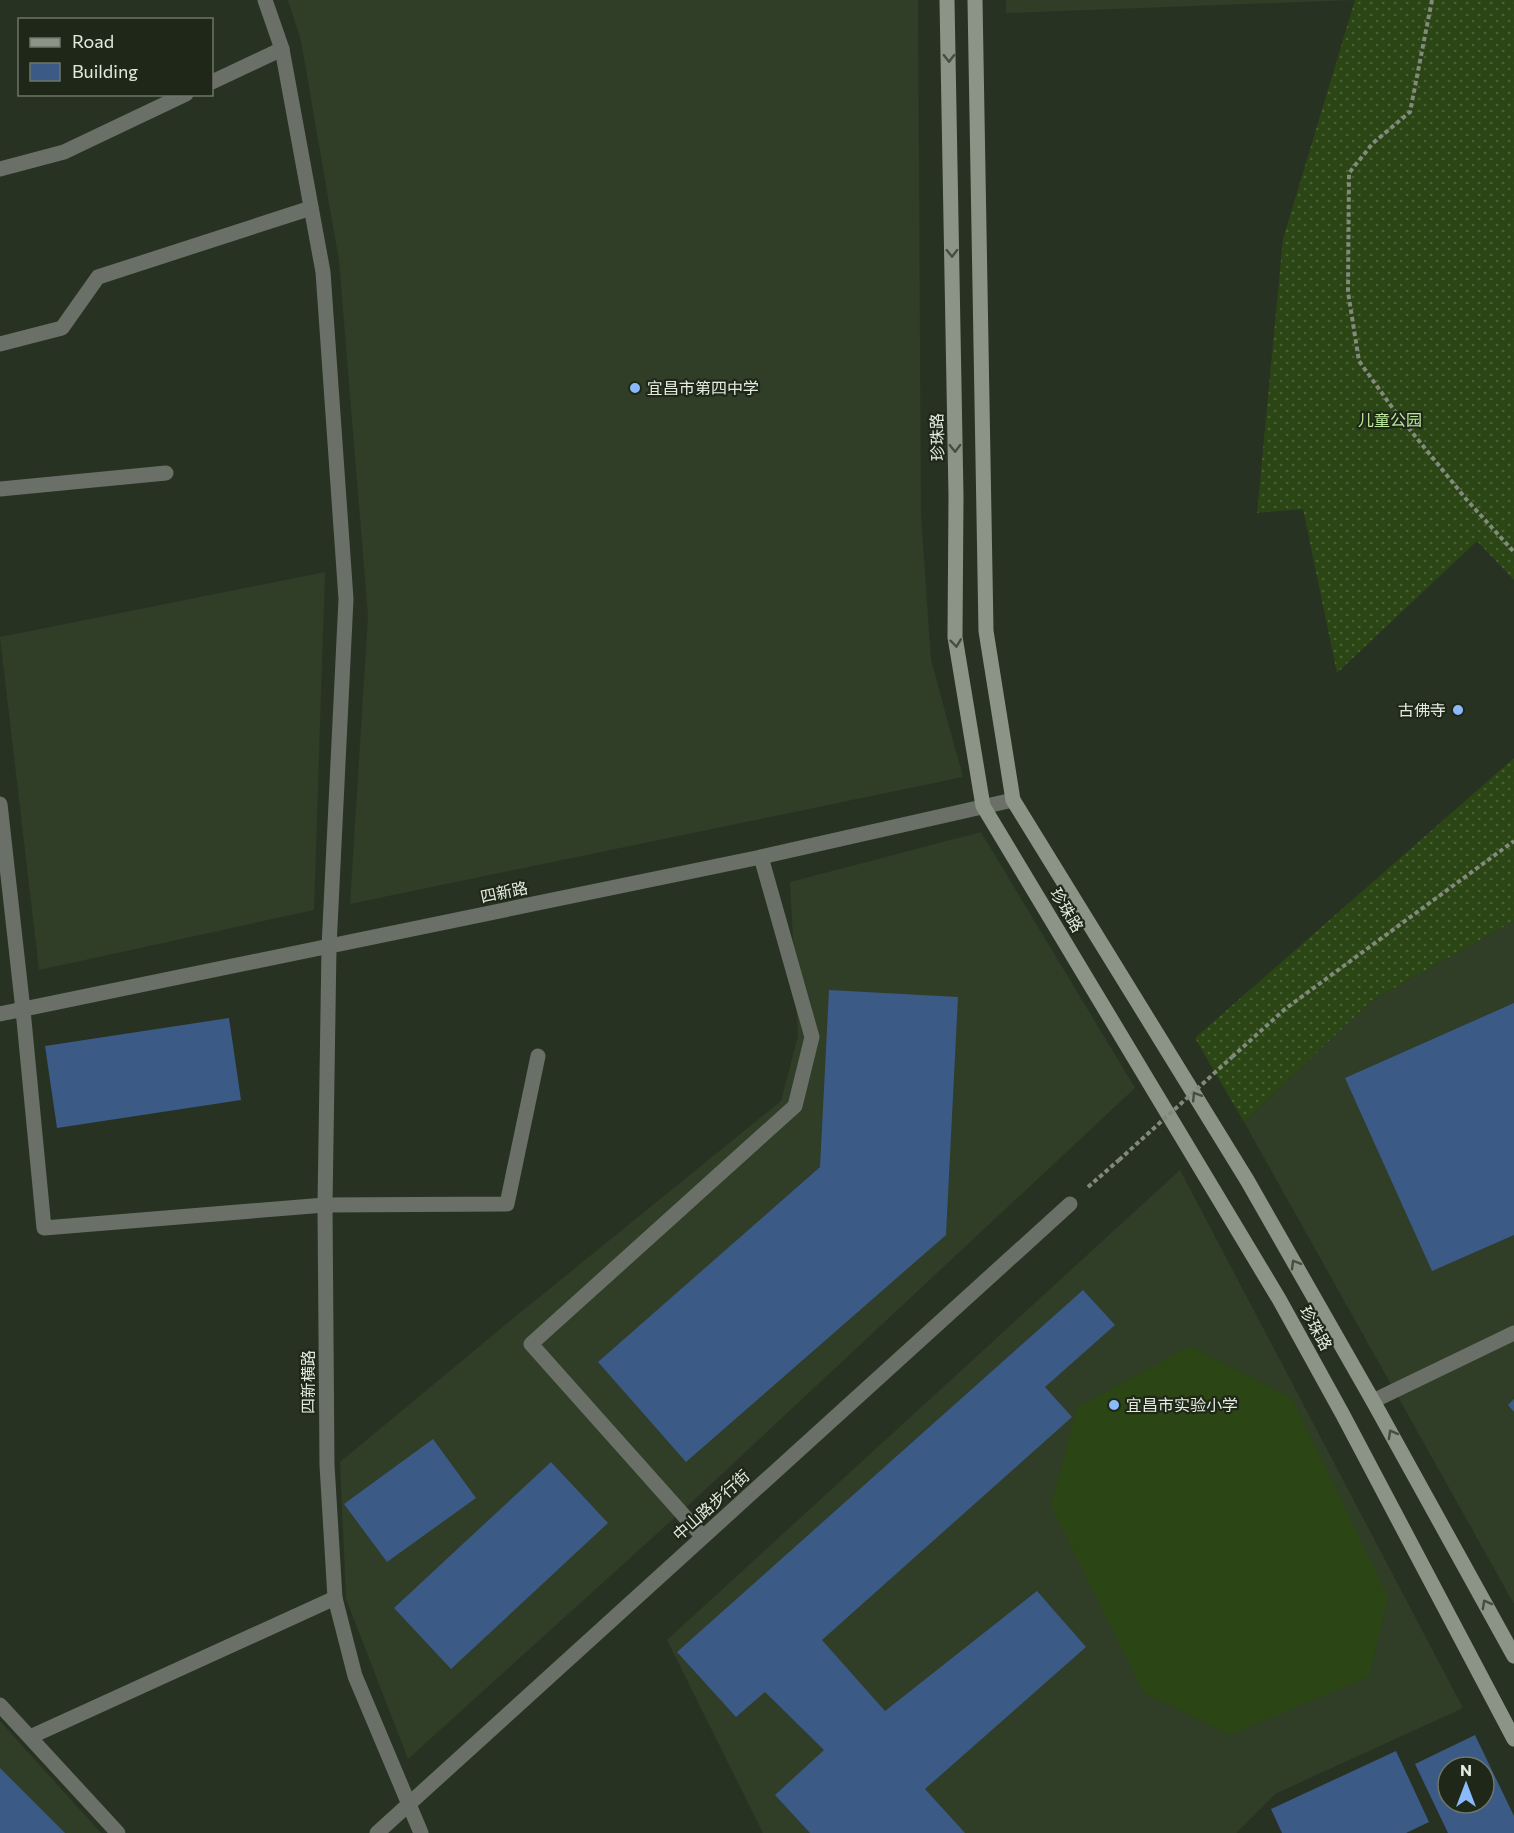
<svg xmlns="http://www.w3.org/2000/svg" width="1514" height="1833" viewBox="0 0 1514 1833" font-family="Commissioner,'Noto Sans SC',sans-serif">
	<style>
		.built { fill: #303d27 }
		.grass { fill: url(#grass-dots) }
		.pitch { fill: #2b4515 }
		.building { fill: #3b5a86; fill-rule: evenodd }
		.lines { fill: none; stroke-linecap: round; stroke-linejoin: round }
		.path { stroke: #818a7c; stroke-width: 4; stroke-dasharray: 4.5 3; stroke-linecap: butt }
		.service { stroke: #6a7067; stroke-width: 15 }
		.pedestrian { stroke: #6a7067; stroke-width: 15 }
		.minor { stroke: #6a7067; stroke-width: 15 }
		.tertiary { stroke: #6a7067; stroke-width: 15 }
		.secondary { stroke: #8c9487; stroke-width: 15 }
		.path-bridge { stroke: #818a7c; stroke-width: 4; stroke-dasharray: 4.5 3; stroke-linecap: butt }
		.oneway { stroke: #454e3f }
		.poi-dot { fill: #8bbafc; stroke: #1f2818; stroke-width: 2 }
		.labels { text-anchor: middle; stroke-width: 4.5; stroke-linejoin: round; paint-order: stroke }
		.poi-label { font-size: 16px; fill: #e4eae0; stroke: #1f2818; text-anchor: start }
		.park-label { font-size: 16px; fill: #bbe79b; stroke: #1f2818 }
		.street-label { font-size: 16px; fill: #e4eae0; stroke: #1f2818 }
	</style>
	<defs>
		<pattern id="grass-dots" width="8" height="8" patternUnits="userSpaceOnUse" patternTransform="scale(1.5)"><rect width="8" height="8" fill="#2b4515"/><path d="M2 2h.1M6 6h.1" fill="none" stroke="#4a6037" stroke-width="1.8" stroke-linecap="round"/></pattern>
	</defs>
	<rect width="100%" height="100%" fill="#283222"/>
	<path class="built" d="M288 0H918L921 515 931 660 963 777 350 904 368 616 339 261 301 41Z
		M1006 0H1355L1006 13Z
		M325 572 314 910 39 970 0 637Z
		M981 832 1135 1088 693 1501 408 1759 346 1599 340 1462 505 1325 781 1101 798 1036 790 882Z
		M1514 921V1604L1244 1122 1371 1001Z
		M1180 1170 1463 1708 1275 1794 1236 1833H763L667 1640Z
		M0 1721 101 1833H0Z"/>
	<path class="grass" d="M1355 0H1514V580L1477 541 1337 673 1303 509 1257 513 1283 239Z
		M1514 758V921L1371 1001 1244 1122 1195 1038Z"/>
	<path class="pitch" d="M1190 1346 1292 1398 1388 1597 1369 1677 1230 1735 1144 1693 1051 1505 1078 1407Z"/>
	<path class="building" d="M829 990 958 997 946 1235 686 1462 598 1362 820 1167Z
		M1514 1003V1235L1432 1271 1345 1078Z
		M229 1018 241 1100 57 1128 45 1046Z
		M1083 1290 1115 1325 1045 1387 1072 1417 822 1640 885 1711 1037 1591 1086 1647 925 1789 965 1833H810L775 1795 824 1750 765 1692 736 1717 677 1652Z
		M1514 1399V1412L1508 1405Z
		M433 1439 476 1498 387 1562 344 1504Z
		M551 1462 608 1523 451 1669 394 1608Z
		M1475 1735 1514 1816V1833H1448L1415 1764ZM1448 1767H1484V1803H1448Z
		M1396 1751 1429 1822 1406 1833H1282L1271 1809Z
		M0 1768 65 1833H0Z"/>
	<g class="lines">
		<path class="path" d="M1432 0 1410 112 1373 143 1349 173 1348 292 1359 361 1394 410 1466 499 1514 552
			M1232 1057 1285 1009 1514 841
			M1088 1187 1119 1160"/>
		<path class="service" d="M212 82 282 49
			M0 169 64 152 186 94
			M0 344 62 328 98 277 311 208
			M0 489 166 473
			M0 804 23 1010 44 1228 325 1205 507 1204 538 1056
			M1373 1401 1514 1333
			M703 1537 531 1344 795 1106 812 1037 761 857
			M0 1705 118 1833
			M30 1737 335 1598"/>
		<path class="pedestrian" d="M377 1833 1070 1204"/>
		<path class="minor" d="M265 0 282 49 323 272 346 599 329 947 325 1205 327 1465 335 1598 355 1676 421 1833"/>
		<path class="tertiary" d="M0 1014 761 857 1013 800"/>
		<path class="secondary" d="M947 0 956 496 955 637 983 806 1279 1299 1343 1415 1514 1739
			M975 0 986 631 1013 800 1247 1180 1373 1401 1514 1656"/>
		<path class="path-bridge" d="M1119 1160 1232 1057"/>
	</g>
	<defs><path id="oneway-chevron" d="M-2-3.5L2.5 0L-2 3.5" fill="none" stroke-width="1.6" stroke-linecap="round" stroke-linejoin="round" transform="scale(1.5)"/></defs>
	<g class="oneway">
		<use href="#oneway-chevron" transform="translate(949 58) rotate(89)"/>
		<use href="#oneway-chevron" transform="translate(952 253) rotate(89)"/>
		<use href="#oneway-chevron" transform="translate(955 448) rotate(89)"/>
		<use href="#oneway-chevron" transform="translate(956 643) rotate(83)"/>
		<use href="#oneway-chevron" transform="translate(1196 1096) rotate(-122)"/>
		<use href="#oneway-chevron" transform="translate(1295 1264) rotate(-120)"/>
		<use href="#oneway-chevron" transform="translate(1392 1434) rotate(-119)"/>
		<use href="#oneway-chevron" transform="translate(1486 1604) rotate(-119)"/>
	</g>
	<g class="poi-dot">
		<circle cx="635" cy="388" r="6"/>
		<circle cx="1458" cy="710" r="6"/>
		<circle cx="1114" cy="1405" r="6"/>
	</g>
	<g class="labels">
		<g class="poi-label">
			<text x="647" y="394">宜昌市第四中学</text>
			<text x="1446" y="716" text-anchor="end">古佛寺</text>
			<text x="1126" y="1411">宜昌市实验小学</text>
		</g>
		<g class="park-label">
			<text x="1390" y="426">儿童公园</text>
		</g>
		<g class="street-label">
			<text transform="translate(937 437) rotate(-91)" y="6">珍珠路</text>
			<text transform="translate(504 892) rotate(-12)" y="6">四新路</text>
			<text transform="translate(1067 910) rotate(59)" y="6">珍珠路</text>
			<text transform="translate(1316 1328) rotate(61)" y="6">珍珠路</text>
			<text transform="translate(308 1382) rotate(-90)" y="6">四新横路</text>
			<text transform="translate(711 1505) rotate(-42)" y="6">中山路步行街</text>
		</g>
	</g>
	<rect x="18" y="18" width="195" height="78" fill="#1f2818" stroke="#6e7668" stroke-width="1.5"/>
	<rect x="30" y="38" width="30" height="9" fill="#8c9487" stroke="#6e7668" stroke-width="1.5"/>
	<text x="72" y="48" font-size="18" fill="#e4eae0">Road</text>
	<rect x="30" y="63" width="30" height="18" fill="#3b5a86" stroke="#6e7668" stroke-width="1.5"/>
	<text x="72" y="78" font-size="18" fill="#e4eae0">Building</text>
	<g transform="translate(1466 1785)"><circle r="28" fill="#1f2818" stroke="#6e7668" stroke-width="1.5"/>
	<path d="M0-4.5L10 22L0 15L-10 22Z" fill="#8bbafc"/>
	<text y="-9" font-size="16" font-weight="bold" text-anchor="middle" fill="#e4eae0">N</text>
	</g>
</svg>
